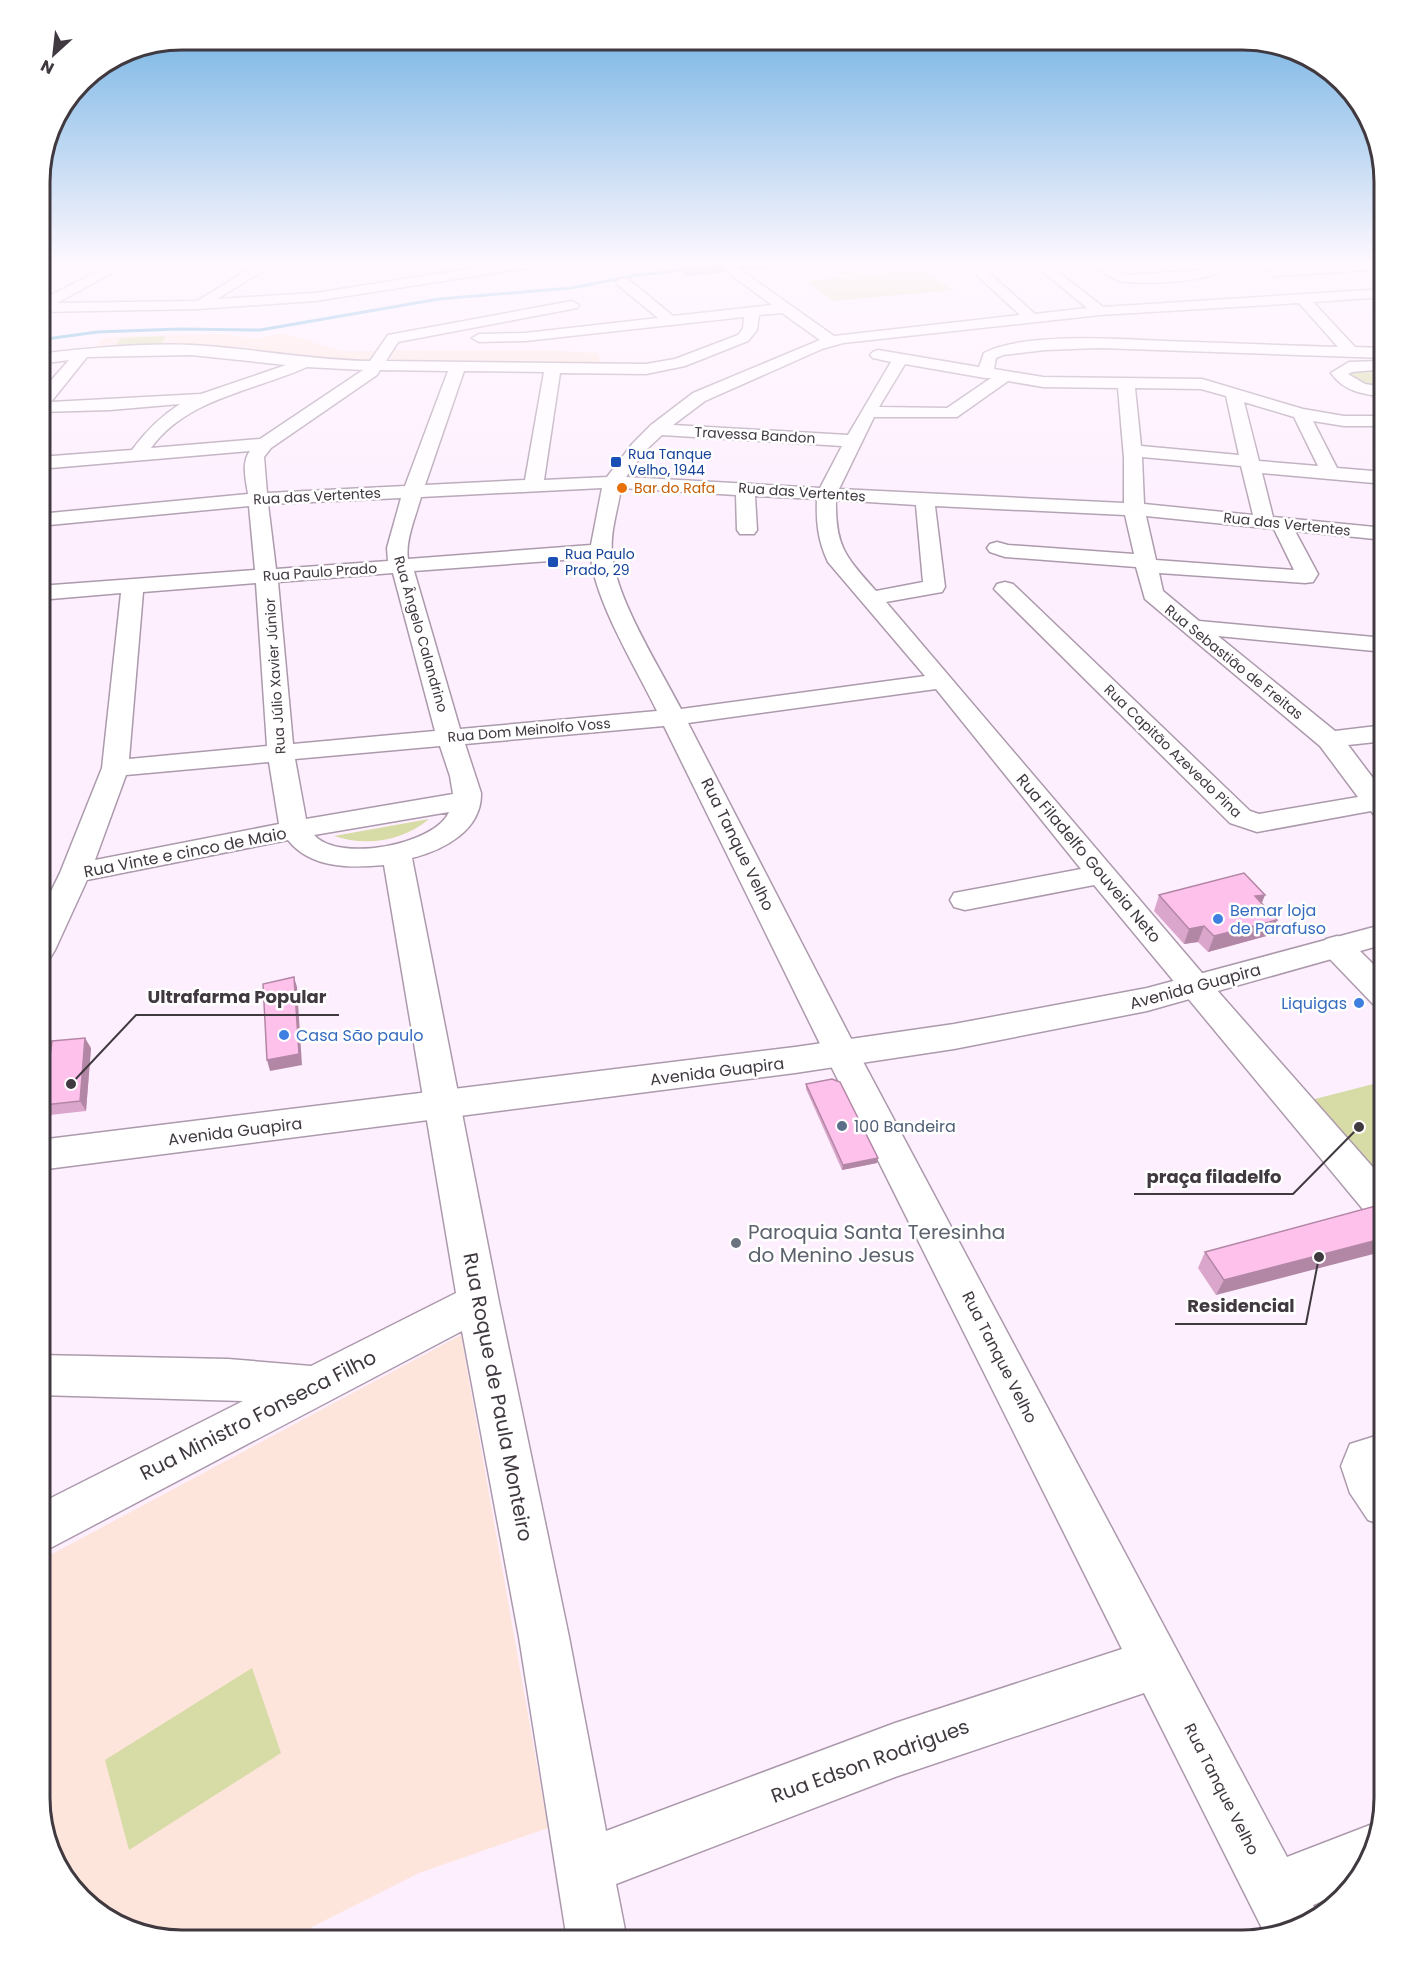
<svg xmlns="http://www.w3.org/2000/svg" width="1424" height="1979" viewBox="0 0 1424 1979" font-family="Poppins,sans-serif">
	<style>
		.education { fill: #fee5dc }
		.green { fill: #d7dba5 }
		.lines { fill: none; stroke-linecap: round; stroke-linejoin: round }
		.stream { stroke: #4da5d6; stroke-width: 3 }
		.minor-casing { stroke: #ac9aac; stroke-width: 3 }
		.major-casing { stroke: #ac9aac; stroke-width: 3 }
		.minor { fill: #fff; fill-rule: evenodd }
		.major { fill: #fff; fill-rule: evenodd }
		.wall { fill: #daa6cb }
		.shaded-wall { fill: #b287a5 }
		.building { fill: #fec1ec; stroke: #b287a5; stroke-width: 1.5 }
		.transit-dot { fill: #1a4fb4; stroke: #fff; stroke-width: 2 }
		.food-dot { fill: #e8710a; stroke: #fff; stroke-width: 2 }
		.shop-dot { fill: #3f7fe0; stroke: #fff; stroke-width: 2 }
		.service-dot { fill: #5c6f8a; stroke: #fff; stroke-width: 2 }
		.worship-dot { fill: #6b7280; stroke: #fff; stroke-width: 2 }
		.labels { text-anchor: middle; stroke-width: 5; stroke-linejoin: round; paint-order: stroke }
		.far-street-label { font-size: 14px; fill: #403940; stroke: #fff }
		.far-transit-label { font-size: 14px; fill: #164399; stroke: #fff; text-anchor: start }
		.far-food-label { font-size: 14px; fill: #c56008; stroke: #fff; text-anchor: start }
		.street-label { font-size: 16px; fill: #403940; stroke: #fff }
		.shop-label { font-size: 16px; fill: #366cbe; stroke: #fff; text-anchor: start }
		.service-label { font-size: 16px; fill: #4e5e75; stroke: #fff; text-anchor: start }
		.near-worship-label { font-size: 20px; fill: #5b616d; stroke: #fff; text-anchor: start }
		.near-street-label { font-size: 20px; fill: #403940; stroke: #fff }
		.rim { fill: none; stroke: #403940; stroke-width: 3 }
		.leader { fill: none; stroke: #403940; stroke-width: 2 }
		.callout-dot { fill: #403940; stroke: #fff; stroke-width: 2 }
		.callout-label { font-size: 18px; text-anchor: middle; font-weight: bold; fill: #403940; stroke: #fff; stroke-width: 5; stroke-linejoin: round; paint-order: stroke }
	</style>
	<rect width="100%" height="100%" fill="#feefff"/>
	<path class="education" d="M282 333 342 351H375L370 361 94 349 102 338 133 336 224 334 257 339Z
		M394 350H541L598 353 602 366 389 362Z
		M461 1335 548 1828 419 1873 306 1930 305 1940H173L110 1921 58 1869 39 1797V1561Z"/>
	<path class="green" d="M835 266H855L861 275 921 270 954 290 834 301 805 281 860 275H841Z
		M166 336 161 344 115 346 121 338Z
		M1368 368 1385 369V389L1361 384 1349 376 1352 371Z
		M429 819C403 841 366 847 334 836Z
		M1385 1081V1189L1311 1100Z
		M252 1668 281 1753 129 1850 105 1760Z"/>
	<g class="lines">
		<path class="stream" d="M730 268 922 261
			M39 340 97 332 179 329 260 330 439 299 571 288 638 275 686 270"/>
		<g class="minor-casing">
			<path id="minor" d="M118 261H134L57 303 197 301 263 261H279L217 299 315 293 519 261H551L545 265 315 301 197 309 39 312V301Z
				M713 261H728L834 336 1020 315 962 261H976L1035 314 1087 308 1030 261H1044L1103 307 1385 289V297L1313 302 1355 347 1385 348V358L1100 348 1045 350 1003 355 996 358 994 369 1043 377 1202 379 1303 409 1344 416H1385V426H1344L1313 421 1337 468 1385 472V484L1262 473 1273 517 1385 528V540L1295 531 1318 574 1313 582 1305 583 1159 573 1163 591 1199 621 1385 638V652L1218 636 1335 731 1385 725V741L1348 745 1385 794V818L1375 816 1371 811 1257 832 1230 823 994 589 997 584 1005 582 1013 584 1250 811 1259 814 1358 797 1320 746 1145 599 1136 567 1005 557 990 552 987 548 990 544 997 542 1008 545 1134 554 1125 515 935 506 945 587 942 592 886 602 1208 980 1385 1181V1224L1371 1219 1094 885 965 910 954 907 950 900 954 893 1081 869 936 689 688 723 860 1056 1287 1857 1370 1825 1377 1827 1366 1869 1342 1893 1313 1905 1318 1917 1314 1921 1265 1934 1144 1693 895 1777 616 1884 627 1940H567L519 1637 462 1331 39 1554V1504L243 1401 39 1395V1355L228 1359 311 1366 456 1293 384 865C351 868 311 869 288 840L87 880 55 950 50 958 39 961V916L60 873 102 768 121 593 39 600V586L255 570 249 506 39 526V514L248 494C246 480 241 463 250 451L39 469V457L132 450C146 431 160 417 180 404L110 410 39 412V394L69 360 39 364V354C89 348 141 343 191 345 251 348 310 360 370 361L388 335 572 301 579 305 577 308 398 342 386 361 646 364 675 359 738 335 743 329 744 317 525 341 479 342 472 338 479 334 525 333 658 318 618 285 616 282 623 278 628 279 673 316 772 305ZM1299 303 1338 347C1280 345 1222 343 1164 341 1117 339 1025 332 984 353L979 367 878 350 873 352 870 355 873 358 891 362 848 435 673 425 705 401 822 349 843 343 1100 315ZM782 313 820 340 693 393 651 425 633 443 607 477 544 480 560 373 646 374 685 366 748 341 757 330 759 315ZM191 355 286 365 201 394 51 402 87 357ZM905 364 985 378H991L947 408 879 407ZM307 367 363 370 260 439 151 448C187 398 254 391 307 367ZM380 370 448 371 405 486 267 493 264 457 271 448 377 375ZM464 371 544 372 525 480 425 485ZM1008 381 1043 387 1118 388 1124 458V503L839 489 874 417H957ZM1135 388 1201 389 1226 396 1239 455 1141 446ZM1244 402 1294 417 1318 466 1259 461ZM662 435 842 446 820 488 626 477 645 451ZM1142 457 1241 466 1253 515 1144 504ZM602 488 591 545 408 559C405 540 416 516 421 497ZM621 488 736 495 737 530 740 534H754L757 530 755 496 817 499C816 522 818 541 828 562L925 676 681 709C660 668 614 596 612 552 610 532 618 509 621 488ZM401 498 387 548 388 561 276 569 268 504ZM836 500 916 505 923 582 876 591C846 557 835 547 836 500ZM1146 516 1274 529 1294 570 1156 560ZM591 558C596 603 636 668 657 711L460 729 414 571ZM393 573 435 731 293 744 278 582ZM256 583 267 746 129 759 143 592ZM664 726 826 1056 1122 1649 895 1723 606 1831 569 1637 499 1302 412 858C444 850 482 830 481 793L465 744ZM440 746 450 776 453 794 306 819 295 759ZM269 762 279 824 95 860 126 775ZM449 812C435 845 338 863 314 835Z
				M1090 261H1105L1127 275 1203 270 1213 267 1220 271C1209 282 1132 286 1117 280 1108 277 1096 268 1090 261Z
				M1383 261 1385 269 1275 276 1268 272 1275 268Z
				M1380 361 1385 363V369L1352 372 1348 374 1365 384 1385 387V397C1364 394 1344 392 1331 373L1349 362Z
				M1337 936 1348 939 1385 976V1008L1373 1004 1326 955 1321 947 1326 939Z
				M1385 1433V1526L1368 1520 1350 1493 1341 1466 1350 1444Z"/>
		</g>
		<g class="major-casing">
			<path id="major" d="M1385 924V944L1147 1011 954 1049 795 1073 39 1170V1140L795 1047 954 1024 1147 988Z"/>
		</g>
		<use href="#minor" class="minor"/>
		<use href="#major" class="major"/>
	</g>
	<path class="wall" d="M665 261H714L723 272 686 276Z
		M1159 895H1265L1261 903 1277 920 1270 935 1208 952 1198 942 1184 944 1154 911Z
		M91 1048 86 1111 50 1115 44 1105Z
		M806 1084 877 1163 842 1170 806 1089Z
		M1379 1205 1216 1295 1198 1268 1205 1252Z"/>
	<path class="shaded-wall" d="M723 265V272L686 276V270Z
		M1265 895 1259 910 1255 896Z
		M1277 920 1270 935 1208 952 1214 936Z
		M1204 926 1198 942 1184 944 1189 929Z
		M294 977 297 987 302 1065 270 1071 267 1060Z
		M85 1038 91 1048 86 1111 80 1101Z
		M878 1158 877 1163 842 1170 843 1165Z
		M1385 1238V1251L1216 1295 1224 1280Z"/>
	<path class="building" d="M674 261H714L723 265 686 270Z
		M1244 873 1265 895 1255 896 1277 920 1214 936 1204 926 1189 929 1159 895Z
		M294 977 299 1054 267 1060 263 984Z
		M85 1038 80 1101 44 1105 52 1041Z
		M832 1079 840 1082 878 1158 843 1165 806 1084Z
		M1379 1205 1385 1211V1238L1224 1280 1205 1252Z"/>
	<linearGradient id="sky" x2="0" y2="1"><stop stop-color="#6aaee1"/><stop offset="0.49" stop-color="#fff8ff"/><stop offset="1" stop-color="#fff8ff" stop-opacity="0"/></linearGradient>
	<rect width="1424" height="538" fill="url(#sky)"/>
	<g class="transit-dot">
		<rect x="610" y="456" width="12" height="12" rx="3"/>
		<rect x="547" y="556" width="12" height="12" rx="3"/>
	</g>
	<circle class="food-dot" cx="622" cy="488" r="6"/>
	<g class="shop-dot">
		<circle cx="1218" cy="919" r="6"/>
		<circle cx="1359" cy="1003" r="6"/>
		<circle cx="284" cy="1035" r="6"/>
	</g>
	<circle class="service-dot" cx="842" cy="1126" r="6"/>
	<circle class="worship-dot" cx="736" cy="1243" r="6"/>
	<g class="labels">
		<g class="far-street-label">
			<text transform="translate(755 435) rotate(3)" y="5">Travessa Bandon</text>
			<text transform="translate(802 492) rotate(4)" y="5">Rua das Vertentes</text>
			<text transform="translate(317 496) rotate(-3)" y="5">Rua das Vertentes</text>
			<text transform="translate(1287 524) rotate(6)" y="5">Rua das Vertentes</text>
			<text transform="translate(320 572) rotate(-4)" y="5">Rua Paulo Prado</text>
			<text transform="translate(421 634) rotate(74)" y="5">Rua Ângelo Calandrino</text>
			<text transform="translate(1234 662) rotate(39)" y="5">Rua Sebastião de Freitas</text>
			<text transform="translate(275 676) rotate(-94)" y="5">Rua Júlio Xavier Júnior</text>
			<text transform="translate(529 730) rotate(-5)" y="5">Rua Dom Meinolfo Voss</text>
			<text transform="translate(1173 751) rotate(44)" y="5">Rua Capitão Azevedo Pina</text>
		</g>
		<g class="far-transit-label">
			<text x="628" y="459">Rua Tanque<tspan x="628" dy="16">Velho, 1944</tspan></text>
			<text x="565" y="559">Rua Paulo<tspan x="565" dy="16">Prado, 29</tspan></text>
		</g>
		<g class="far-food-label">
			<text x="634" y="493">Bar do Rafa</text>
		</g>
		<g class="street-label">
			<text transform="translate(738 844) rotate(64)" y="6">Rua Tanque Velho</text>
			<text transform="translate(185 852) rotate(-11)" y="6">Rua Vinte e cinco de Maio</text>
			<text transform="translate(1089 858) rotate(50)" y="6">Rua Filadelfo Gouveia Neto</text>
			<text transform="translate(1195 986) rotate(-15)" y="6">Avenida Guapira</text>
			<text transform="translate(717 1071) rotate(-7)" y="6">Avenida Guapira</text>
			<text transform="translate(235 1131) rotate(-7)" y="6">Avenida Guapira</text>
			<text transform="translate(1000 1357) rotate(63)" y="6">Rua Tanque Velho</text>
			<text transform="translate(1222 1789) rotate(63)" y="6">Rua Tanque Velho</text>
		</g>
		<g class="shop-label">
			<text x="1230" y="916">Bemar loja<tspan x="1230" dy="18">de Parafuso</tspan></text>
			<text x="1347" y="1009" text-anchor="end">Liquigas</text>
			<text x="296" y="1041">Casa São paulo</text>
		</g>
		<g class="service-label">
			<text x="854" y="1132">100 Bandeira</text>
		</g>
		<g class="near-worship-label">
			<text x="748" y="1239">Paroquia Santa Teresinha<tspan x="748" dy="23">do Menino Jesus</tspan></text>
		</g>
		<g class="near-street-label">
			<text transform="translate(498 1397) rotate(79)" y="7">Rua Roque de Paula Monteiro</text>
			<text transform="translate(258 1415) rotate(-27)" y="7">Rua Ministro Fonseca Filho</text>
			<text transform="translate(870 1761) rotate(-20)" y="7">Rua Edson Rodrigues</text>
		</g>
	</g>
	<path d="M0 0H1424V1979H0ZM182 50H1242A132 132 0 0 1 1374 182V1798A132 132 0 0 1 1242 1930H182A132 132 0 0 1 50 1798V182A132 132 0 0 1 182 50Z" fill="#fff" fill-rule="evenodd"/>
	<path class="rim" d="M182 50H1242A132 132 0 0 1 1374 182V1798A132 132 0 0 1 1242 1930H182A132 132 0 0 1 50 1798V182A132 132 0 0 1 182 50Z"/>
	<path class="leader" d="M71 1084L136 1015H339M1359 1127L1293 1194H1134M1319 1257L1306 1324H1175"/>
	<g class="callout-dot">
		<circle cx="71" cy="1084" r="6"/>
		<circle cx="1359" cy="1127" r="6"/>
		<circle cx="1319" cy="1257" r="6"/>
	</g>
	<g class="callout-label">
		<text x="237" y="1003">Ultrafarma Popular</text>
		<text x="1214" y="1183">praça filadelfo</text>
		<text x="1241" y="1312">Residencial</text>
	</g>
	<g transform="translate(54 54) rotate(207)" stroke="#ffffff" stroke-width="4.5" paint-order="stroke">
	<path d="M0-4.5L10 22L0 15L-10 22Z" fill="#403940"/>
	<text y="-9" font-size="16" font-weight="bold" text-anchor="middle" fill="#403940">N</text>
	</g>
</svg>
